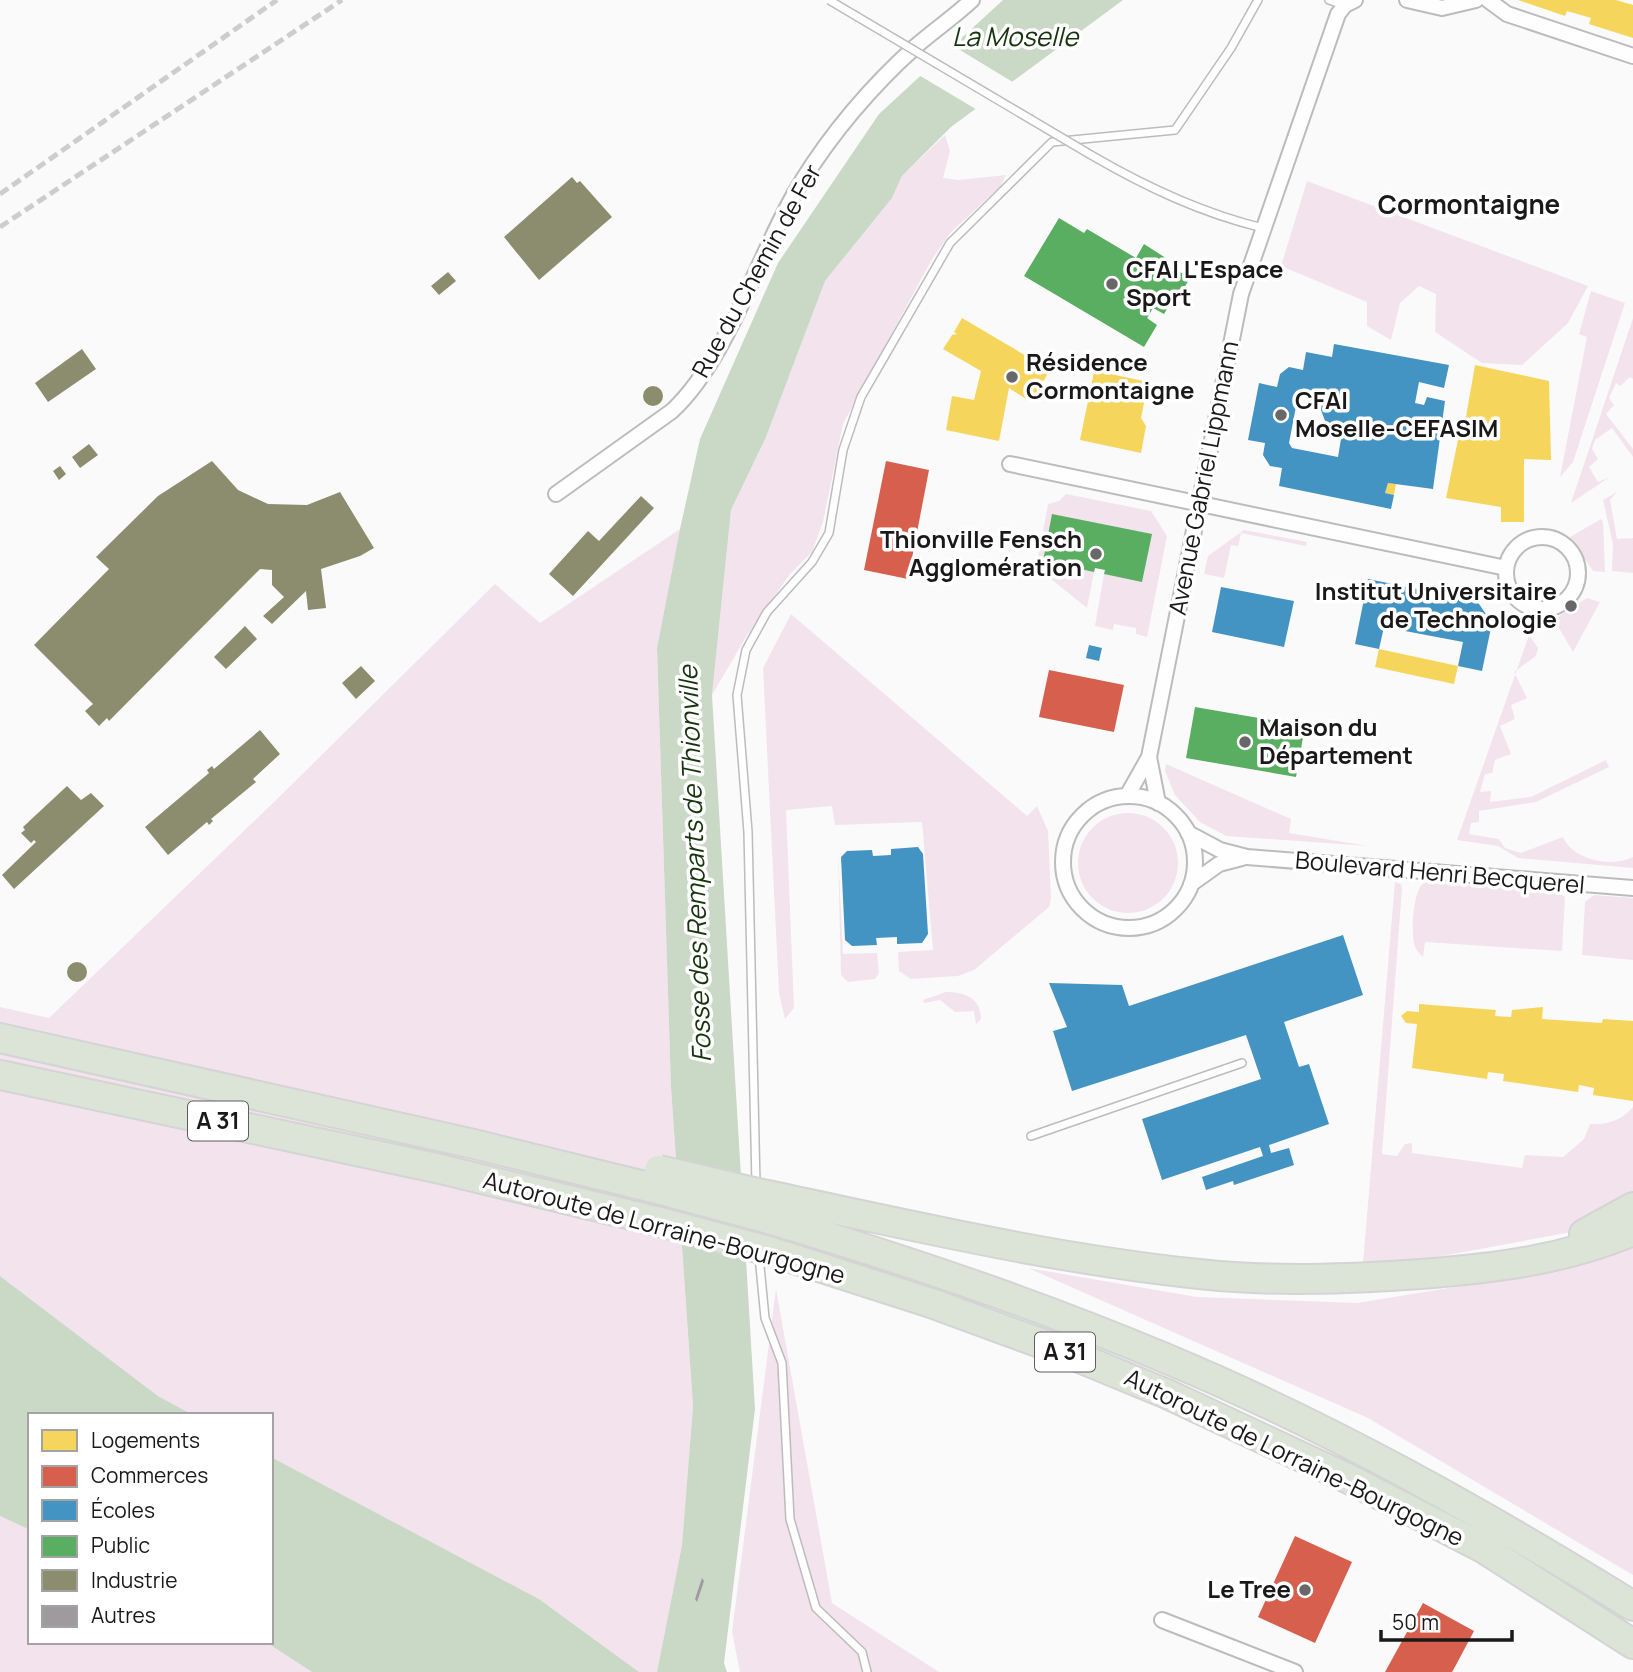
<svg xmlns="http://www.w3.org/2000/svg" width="1633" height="1672" viewBox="0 0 1633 1672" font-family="Manrope,sans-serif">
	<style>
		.green { fill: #f3e3ed }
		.water { fill: #cad8c6 }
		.pier { fill: #fbfafa }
		.homes { fill: #f6d55c }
		.shops { fill: #d6604d }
		.schools { fill: #4393c3; fill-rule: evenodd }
		.public { fill: #5aae61 }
		.industry { fill: #8c8c6e }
		.building { fill: #9f9a9d }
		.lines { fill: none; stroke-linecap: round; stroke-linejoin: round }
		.service-casing { stroke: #bdbcbc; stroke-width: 10 }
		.minor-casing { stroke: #bdbcbc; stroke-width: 18 }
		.motorway-casing { stroke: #d4d4d4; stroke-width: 32 }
		.service { stroke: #fefefe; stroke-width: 7 }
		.minor { stroke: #fefefe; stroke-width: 14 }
		.motorway { stroke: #dbe4d7; stroke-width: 28 }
		.rail { stroke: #cecdcd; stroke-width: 5; stroke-dasharray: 10 5; stroke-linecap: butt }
		.service-bridge-casing { stroke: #bdbcbc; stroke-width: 10; stroke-linecap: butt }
		.motorway-bridge-casing { stroke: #d4d4d4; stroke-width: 32; stroke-linecap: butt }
		.service-bridge { stroke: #fefefe; stroke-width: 7 }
		.motorway-bridge { stroke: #dbe4d7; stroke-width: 28 }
		.poi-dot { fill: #696768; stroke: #fff; stroke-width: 2.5 }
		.labels { text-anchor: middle; stroke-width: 7; stroke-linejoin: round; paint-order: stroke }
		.shield { fill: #fff; stroke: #5f5d5e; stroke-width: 2 }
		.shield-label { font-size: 23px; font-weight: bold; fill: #1a1819 }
		.poi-label { font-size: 24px; font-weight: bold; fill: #1a1819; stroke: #fff; text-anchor: start }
		.street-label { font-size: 24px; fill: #1a1819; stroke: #fff }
		.water-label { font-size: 26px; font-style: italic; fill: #18340f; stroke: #fff }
		.neighbourhood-label { font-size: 26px; font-weight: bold; fill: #1a1819; stroke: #fff }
	</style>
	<rect width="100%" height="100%" fill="#fbfafa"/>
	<path class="green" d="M945 135 950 151 943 178 959 180 1006 175 1001 186 951 232 932 259 843 424 823 522 812 552 790 574 746 637 712 695 731 510 766 437 825 281 892 198 902 176Z
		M1307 181 1588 286 1568 323 1522 365 1482 363 1435 332 1436 294 1419 286 1400 303 1391 340 1367 326V302L1281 266Z
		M1591 291 1625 303 1573 462 1560 477 1587 337 1579 334Z
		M1633 318V379L1630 377 1620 386 1616 383 1609 398 1614 405 1606 414 1633 449V457L1612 428 1595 440 1592 449 1598 459 1589 467 1598 482 1610 477 1571 503Z
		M1617 492 1610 500 1617 539 1633 538V573L1612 571 1613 544 1603 500Z
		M1066 494 1151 511 1167 536 1147 637 1136 634V628L1114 624 1113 630 1095 626 1104 574 1142 581 1043 531 1048 504 1059 501Z
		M1601 519 1603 522 1605 572 1593 571 1570 537Z
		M680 529 657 648 671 1087 693 1406 682 1545 657 1672H639L539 1599 271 1457V1415H193L158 1396 0 1276V1007L49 1018 274 802 495 584 540 623Z
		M1244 530 1307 542 1306 546 1241 533 1238 546 1231 545 1224 578 1204 574 1208 556Z
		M1040 546 1046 547 1043 561 1094 572 1087 608 1036 567Z
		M1587 598 1600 602 1573 652 1556 623 1550 622Z
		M791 614 1027 816 1037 806 1048 831 1051 898 1049 907 974 970 958 976 911 979 899 971 898 952 933 950 922 822 835 825 832 806 786 810 794 1008 785 1019 779 993 763 668Z
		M1529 635 1538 648 1536 656 1514 672 1527 698 1511 705 1515 719 1500 726 1511 754 1495 760 1492 773 1485 774 1480 792 1491 791 1490 802 1531 797 1606 760 1609 767 1536 802 1479 811V822L1471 823 1469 834 1499 839 1505 848 1521 853 1563 837C1573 860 1611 868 1633 857V868L1518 858 1498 846 1457 840Z
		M1166 764 1291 819 1289 833 1368 846 1226 836 1200 822 1175 795 1165 771Z
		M1078 863a50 50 0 1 1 100 0a50 50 0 1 1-100 0Z
		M838 852 843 954 877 953 879 973 875 979 848 982 841 975Z
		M1395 882 1401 884 1402 889 1382 1154 1397 1156 1405 1144 1412 1143V1153L1522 1168 1525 1155 1563 1157 1584 1139 1590 1124C1607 1125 1621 1121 1633 1107V1195L1577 1231 1426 1259 1363 1263Z
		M1425 882 1556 891 1565 897 1562 951 1425 942 1423 957C1418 952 1415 949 1414 943 1411 929 1413 889 1425 882Z
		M1594 895 1633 898V960L1582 955 1585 902Z
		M946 992C965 992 981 998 981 1019L976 1024 974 1011 955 1012 940 1000 924 1003 923 1000Z
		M1633 1242V1575L1368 1418 1028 1268 1197 1297 1357 1303 1498 1280Z
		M776 1289 832 1603 939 1672H740L732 1632Z
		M0 1516 30 1530V1642H267L312 1672H0Z"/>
	<path class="water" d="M1003 0H1123L951 127 902 176 892 198 825 281 766 437 731 510 712 695 755 1409 724 1663 727 1672H657L682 1545 693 1406 671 1087 657 648 680 529 700 439 778 263 879 114Z
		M0 1276 158 1396 193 1415H30V1530L0 1516Z
		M271 1457 539 1599 639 1672H312L266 1642H271Z"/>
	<path class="pier" d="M950 44 1016 84 979 111 917 74Z"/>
	<path class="homes" d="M1518 0H1616L1633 5V38L1589 24 1591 18 1567 11 1565 16Z
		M962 318 1050 370 1041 385H1036L1039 387 1037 395 1031 402 1009 388 999 441 946 430 952 396 974 400 981 371 943 349 952 335 957 334 954 332Z
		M1475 365 1549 381 1551 460 1524 459V522H1501V507L1446 498 1459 435 1463 434Z
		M1095 367 1107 369 1106 373 1148 382 1141 418 1146 426 1141 453 1080 440Z
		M1388 483 1396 484 1394 495 1385 493Z
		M1379 649 1458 666 1454 684 1375 667Z
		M1419 1004 1496 1010 1495 1016 1511 1017 1512 1010 1543 1007 1542 1019 1602 1023 1603 1019 1633 1021V1101L1593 1095 1594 1088 1579 1085 1578 1092 1503 1081 1504 1074 1488 1072 1487 1079 1412 1068 1417 1024 1406 1023 1401 1016 1407 1011 1419 1012Z"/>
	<path class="shops" d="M886 461 929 470 908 579 864 570Z
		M1049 670 1124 685 1114 732 1039 717Z
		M1295 1536 1352 1562 1315 1643 1258 1617Z
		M1423 1603 1474 1631 1456 1665 1452 1672H1385Z"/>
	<path class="schools" d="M1334 344 1449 365 1444 388 1419 382 1415 403 1424 405 1427 397 1445 401 1433 489 1388 483 1385 493 1394 495 1391 509 1279 486 1282 468 1270 466 1263 455 1265 443 1248 440 1259 383 1277 387 1280 374 1289 367 1303 370 1306 352 1332 357ZM1302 393 1323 397 1321 410 1325 421 1331 429 1342 433 1338 457 1292 448 1289 443 1298 396Z
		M1368 579 1477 601 1492 623 1482 671 1458 666 1463 642 1384 627 1379 649 1355 644Z
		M1221 587 1294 601 1284 647 1212 632Z
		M1089 645 1102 648 1099 661 1086 658Z
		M918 847 923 854 928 934 922 943 897 944V937L876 938 877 945 852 946 845 940 841 857 847 851 872 850 873 856 891 855V849Z
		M1343 935 1363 995 1284 1022 1299 1067 1309 1064 1329 1124 1269 1145 1271 1153 1289 1148 1294 1165 1234 1185 1233 1181 1206 1190 1202 1177 1263 1156 1260 1147 1162 1180 1142 1119 1261 1079 1246 1035 1072 1091 1053 1031 1067 1027 1049 983 1122 985 1129 1006Z"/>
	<path class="public" d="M1059 218 1084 233 1087 229 1136 258 1144 244 1169 260 1167 264 1190 278 1181 293 1177 291 1175 296 1178 298 1173 306 1170 304 1164 314 1153 308 1147 318 1157 325 1144 347 1024 276Z
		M1052 514 1152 534 1142 582 1104 574 1105 570 1095 568 1094 572 1043 561Z
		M1195 707 1305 726 1296 777 1186 758Z"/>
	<path class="industry" d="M572 177 577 183 580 181 612 217 539 280 504 237Z
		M448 272 456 281 439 295 431 286Z
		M82 349 96 369 48 402 35 383Z
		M643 396a10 10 0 1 1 20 0a10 10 0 1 1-20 0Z
		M89 444 98 455 80 468 72 457Z
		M212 461 238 490 268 504 307 505 340 492 374 548 360 556 321 569 326 608 308 610 306 591 272 624 263 616 284 597 272 585V570L260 569 109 721 107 718 99 726 85 711 93 704 34 645 109 569 96 557 158 496Z
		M60 466 66 474 59 480 53 471Z
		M641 496 654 508 573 596 549 574 588 531 599 541Z
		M245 626 257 639 226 669 214 657Z
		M361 666 375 681 356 699 342 683Z
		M260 730 280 754 253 779 256 782 211 819 213 821 209 825 207 822 168 855 145 827 209 773 207 770 212 766 214 769Z
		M67 786 81 800 91 793 104 806 14 889 2 875 36 842 34 840 31 843 21 833 25 830 23 827Z
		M67 972a10 10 0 1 1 20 0a10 10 0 1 1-20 0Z"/>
	<path class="building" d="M702 1578 704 1581 697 1602 695 1599Z"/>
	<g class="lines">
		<g class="service-casing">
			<path id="service" d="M1329 0 1344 5
				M1091 155C1146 187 1201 213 1263 228
				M1031 1136 1242 1063
				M756 1184 748 832 737 695 746 650 767 612 812 562 829 533 843 450 861 397 950 243 1052 142 1175 130 1231 48 1258 0
				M759 1256 765 1318 782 1363 790 1519 816 1608 862 1652 867 1672"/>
		</g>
		<g class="minor-casing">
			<path id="minor" d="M1407 0 1442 8 1476 0
				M1488 0 1507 14 1633 56
				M1010 464 1506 568
				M556 494 672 411C730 357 759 250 802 181 832 133 873 85 915 47 933 31 954 17 972 0
				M1506 573a36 36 0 1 1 72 0a36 36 0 1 1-72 0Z
				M1149 757 1158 803
				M1127 796 1149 757 1241 294 1338 14 1345 5 1355 0
				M1063 862a66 66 0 1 1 132 0a66 66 0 1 1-132 0Z
				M1188 833 1220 850 1247 857 1633 888
				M1191 884 1219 864 1242 858
				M1162 1620 1295 1672"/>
		</g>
		<g class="motorway-casing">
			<path id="motorway" d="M0 1038 474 1144 661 1190
				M0 1075 436 1168 660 1222
				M767 1195C910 1225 1053 1259 1199 1274 1273 1282 1348 1279 1421 1274 1495 1268 1565 1260 1633 1231
				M765 1218C901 1258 1034 1303 1165 1358 1328 1426 1483 1513 1633 1606
				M1584 1234 1633 1207
				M769 1251 931 1303 1070 1354 1167 1394 1351 1480 1483 1548 1633 1644"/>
		</g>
		<use href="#service" class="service"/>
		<use href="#minor" class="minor"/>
		<use href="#motorway" class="motorway"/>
		<path class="rail" d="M0 194 277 0
			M0 227 342 0"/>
		<g class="service-bridge-casing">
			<path id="service-bridge" d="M829 0 1091 155"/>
		</g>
		<g class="motorway-bridge-casing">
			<path id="motorway-bridge" d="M659 1170 767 1195
				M661 1190 765 1218
				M660 1222 769 1251"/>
		</g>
		<use href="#service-bridge" class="service-bridge"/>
		<use href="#motorway-bridge" class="motorway-bridge"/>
	</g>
	<g class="poi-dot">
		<circle cx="1112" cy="284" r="7"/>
		<circle cx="1012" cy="377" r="7"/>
		<circle cx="1281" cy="415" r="7"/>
		<circle cx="1096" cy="554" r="7"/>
		<circle cx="1571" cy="606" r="7"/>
		<circle cx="1245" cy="742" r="7"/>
		<circle cx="1305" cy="1590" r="7"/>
	</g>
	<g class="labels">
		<g class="shield">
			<rect x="188" y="1101.5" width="60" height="39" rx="5"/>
			<rect x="1035" y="1332.5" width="60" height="39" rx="5"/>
		</g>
		<g class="shield-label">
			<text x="218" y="1129">A 31</text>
			<text x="1065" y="1360">A 31</text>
		</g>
		<g class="poi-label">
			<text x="1126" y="278">CFAI L'Espace<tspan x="1126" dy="28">Sport</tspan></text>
			<text x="1026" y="371">Résidence<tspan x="1026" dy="28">Cormontaigne</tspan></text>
			<text x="1295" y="409">CFAI<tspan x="1295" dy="28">Moselle-CEFASIM</tspan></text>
			<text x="1082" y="548" text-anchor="end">Thionville Fensch<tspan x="1082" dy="28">Agglomération</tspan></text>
			<text x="1557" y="600" text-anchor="end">Institut Universitaire<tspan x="1557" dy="28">de Technologie</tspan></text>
			<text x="1259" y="736">Maison du<tspan x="1259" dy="28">Département</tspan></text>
			<text x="1291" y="1598" text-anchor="end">Le Tree</text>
		</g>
		<g class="street-label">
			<text transform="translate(757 271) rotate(-61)" y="8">Rue du Chemin de Fer</text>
			<text transform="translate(1204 478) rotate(-79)" y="8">Avenue Gabriel Lippmann</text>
			<text transform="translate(1440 873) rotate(5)" y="8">Boulevard Henri Becquerel</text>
			<text transform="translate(664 1228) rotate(15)" y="8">Autoroute de Lorraine-Bourgogne</text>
			<text transform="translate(1294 1458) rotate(26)" y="8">Autoroute de Lorraine-Bourgogne</text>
		</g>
		<g class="water-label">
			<text x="1015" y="46">La Moselle</text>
			<text transform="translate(695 864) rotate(-92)" y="9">Fosse des Remparts de Thionville</text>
		</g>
		<g class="neighbourhood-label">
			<text x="1469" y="214">Cormontaigne</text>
		</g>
	</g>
	<rect x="28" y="1413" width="245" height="231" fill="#ffffff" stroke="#a3a3a3" stroke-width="2"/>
	<rect x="42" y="1430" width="35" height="21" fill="#f6d55c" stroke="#a3a3a3" stroke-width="2"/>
	<text x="91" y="1448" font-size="21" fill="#1a1819">Logements</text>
	<rect x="42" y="1466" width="35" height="21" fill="#d6604d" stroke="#a3a3a3" stroke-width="2"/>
	<text x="91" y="1483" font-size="21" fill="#1a1819">Commerces</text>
	<rect x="42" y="1500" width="35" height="21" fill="#4393c3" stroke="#a3a3a3" stroke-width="2"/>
	<text x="91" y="1518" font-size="21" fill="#1a1819">Écoles</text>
	<rect x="42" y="1536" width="35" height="21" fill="#5aae61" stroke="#a3a3a3" stroke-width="2"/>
	<text x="91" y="1553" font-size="21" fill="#1a1819">Public</text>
	<rect x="42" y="1570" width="35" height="21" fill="#8c8c6e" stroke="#a3a3a3" stroke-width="2"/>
	<text x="91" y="1588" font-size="21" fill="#1a1819">Industrie</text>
	<rect x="42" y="1606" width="35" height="21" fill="#9f9a9d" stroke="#a3a3a3" stroke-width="2"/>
	<text x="91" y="1623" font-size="21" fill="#1a1819">Autres</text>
	<path d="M1381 1630v10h131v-10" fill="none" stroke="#1a1819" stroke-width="3.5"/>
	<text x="1392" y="1630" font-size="21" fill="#1a1819" stroke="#ffffff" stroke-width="5" paint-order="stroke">50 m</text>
</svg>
